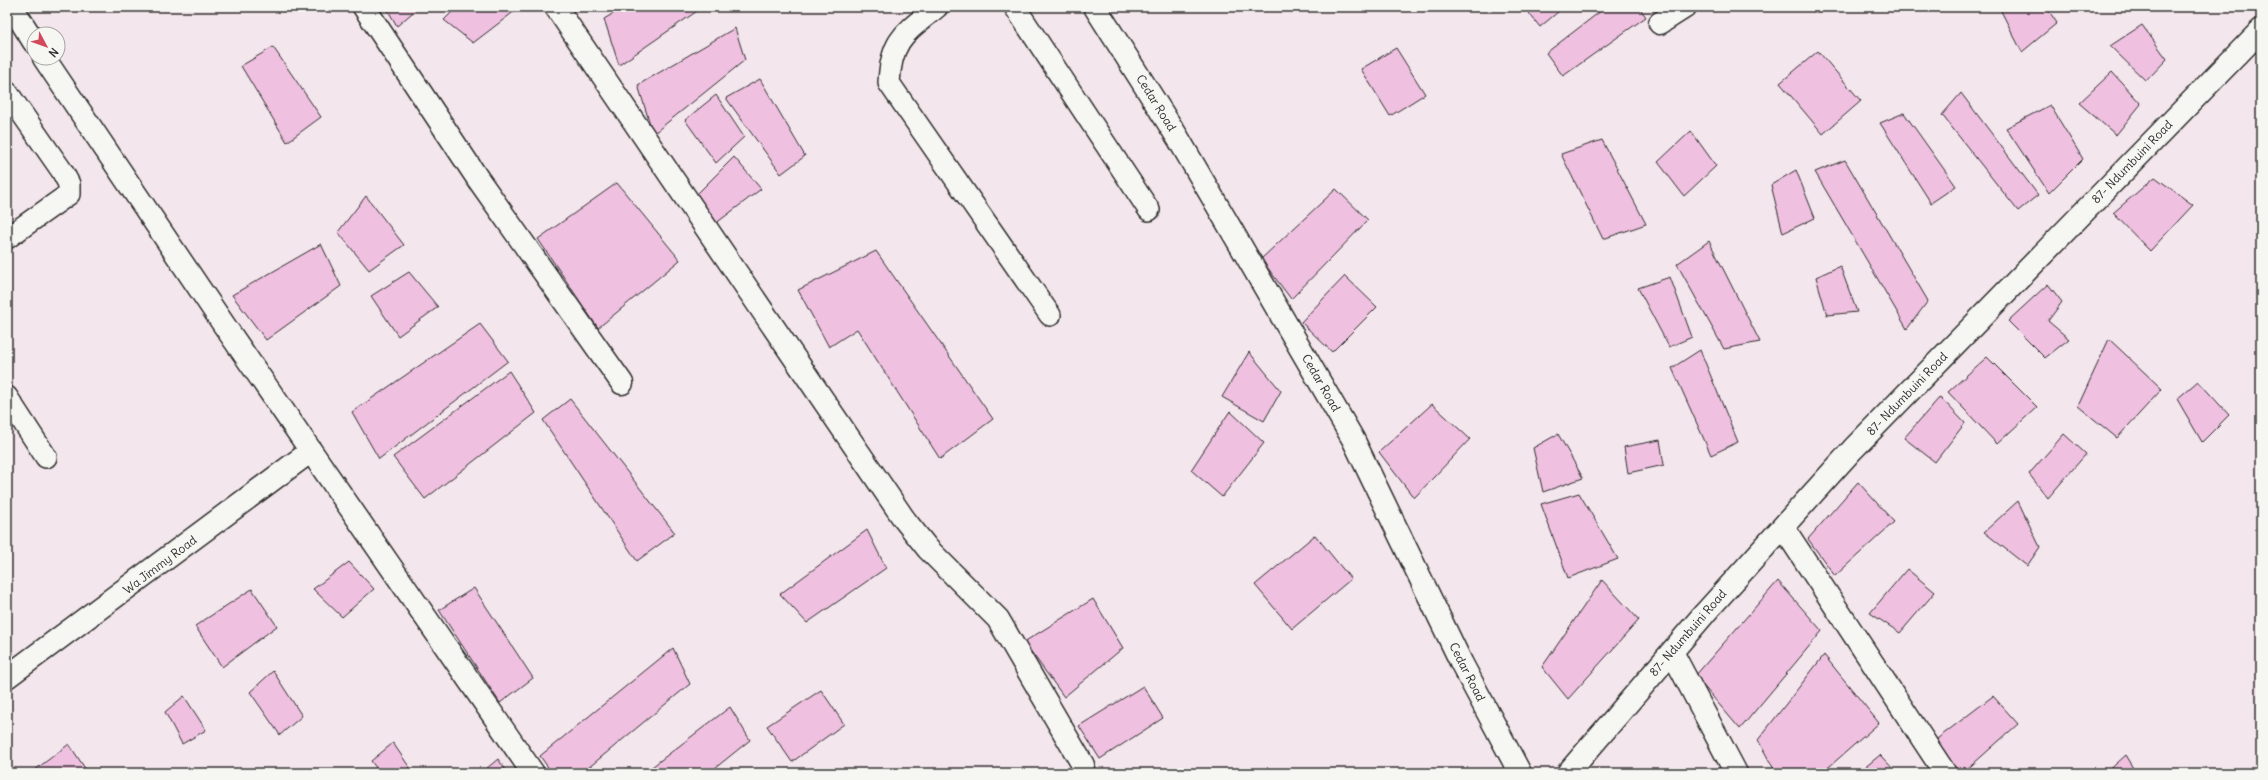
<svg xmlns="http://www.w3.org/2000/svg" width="2268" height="780" viewBox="0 0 2268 780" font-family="Delius,sans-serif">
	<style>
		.building { fill: #f0c0e1; stroke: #2b2b2b }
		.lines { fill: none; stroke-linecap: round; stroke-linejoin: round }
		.service-casing { stroke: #2b2b2b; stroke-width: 24 }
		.minor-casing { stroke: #2b2b2b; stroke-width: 25 }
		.service { stroke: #f6f6f2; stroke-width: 21 }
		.minor { stroke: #f6f6f2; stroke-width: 22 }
		.labels { text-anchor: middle; stroke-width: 4; stroke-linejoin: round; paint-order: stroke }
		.street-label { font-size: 12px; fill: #2b2b2b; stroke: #f6f6f2 }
	</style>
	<rect width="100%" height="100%" fill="#f4e6ed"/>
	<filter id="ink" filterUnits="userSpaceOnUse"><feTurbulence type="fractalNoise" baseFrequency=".025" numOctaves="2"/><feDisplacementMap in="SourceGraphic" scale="8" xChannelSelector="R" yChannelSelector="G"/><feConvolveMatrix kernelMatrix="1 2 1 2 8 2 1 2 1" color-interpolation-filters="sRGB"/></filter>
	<g filter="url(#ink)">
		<path class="building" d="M386 7H419L397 26Z
			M457 7H520L473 43 444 20Z
			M624 7H703L619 65 604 19Z
			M1524 7H1564L1540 27Z
			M1606 7H1639L1646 17 1563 76 1546 53Z
			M2006 7H2046L2057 23 2022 52 2001 11Z
			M2142 25 2167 59 2146 81 2110 46Z
			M735 28 745 60 653 134 638 85Z
			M273 47 321 117 287 142 241 66Z
			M1396 48 1425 94 1390 116 1361 69Z
			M1818 51 1861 101 1823 134 1780 83Z
			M2112 72 2141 104 2116 135 2079 103Z
			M760 79 805 156 781 174 726 98Z
			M1961 93 2038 195 2018 211 1942 115Z
			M716 95 744 137 716 163 685 120Z
			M2050 105 2083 159 2049 193 2006 128Z
			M1904 113 1956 186 1931 203 1880 123Z
			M1691 131 1716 166 1684 196 1658 162Z
			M1602 140 1646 224 1603 239 1561 154Z
			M734 157 761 189 715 224 695 196Z
			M1845 160 1928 301 1907 329 1815 172Z
			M1796 170 1815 218 1783 233 1771 185Z
			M2155 177 2193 205 2150 251 2113 213Z
			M617 183 680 260 598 328 538 239Z
			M1336 189 1368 220 1291 299 1261 259Z
			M366 196 404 245 369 270 338 232Z
			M1709 241 1760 342 1724 349 1677 264Z
			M321 244 341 286 266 340 232 295Z
			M876 251 993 419 940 459 857 329 829 347 798 290Z
			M1840 266 1857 312 1827 315 1816 277Z
			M409 272 438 307 398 336 371 296Z
			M1345 276 1377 307 1332 352 1301 322Z
			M1670 277 1692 337 1669 347 1638 288Z
			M2048 284 2062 302 2048 321 2069 339 2045 358 2008 321Z
			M480 324 508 361 379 459 352 412Z
			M2109 339 2162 389 2117 438 2078 406Z
			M1700 350 1738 442 1711 455 1672 368Z
			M1249 352 1281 391 1264 421 1222 397Z
			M1987 357 2037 407 1997 444 1948 392Z
			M509 371 536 413 425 499 393 457Z
			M2198 381 2229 415 2202 442 2177 399Z
			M1940 397 1965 423 1935 462 1904 438Z
			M570 399 675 533 637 561 543 420Z
			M1432 404 1470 439 1414 498 1379 452Z
			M1230 411 1264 443 1222 497 1191 470Z
			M1558 434 1583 478 1543 492 1533 448Z
			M2064 434 2086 454 2048 498 2029 474Z
			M1660 440 1664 465 1628 473 1624 447Z
			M1858 482 1894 522 1835 576 1808 539Z
			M1579 493 1618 559 1568 578 1541 504Z
			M2018 501 2040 547 2027 566 1984 532Z
			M867 530 886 568 807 623 780 594Z
			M1315 535 1351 579 1292 629 1255 585Z
			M349 562 374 589 342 617 313 589Z
			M1907 569 1935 592 1900 633 1870 613Z
			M1602 580 1639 620 1568 699 1542 667Z
			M1778 581 1822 631 1740 729 1695 676Z
			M474 588 533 678 500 703 439 610Z
			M252 589 277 626 222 667 195 626Z
			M1093 599 1123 648 1064 697 1024 642Z
			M673 648 690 684 582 773H552L540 756Z
			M1824 655 1879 723 1822 773H1776L1758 740Z
			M273 671 302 716 280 735 250 692Z
			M1143 686 1163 718 1100 759 1079 726Z
			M821 690 844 724 792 762 767 726Z
			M184 696 206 730 182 744 165 712Z
			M1993 696 2018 724 1963 773H1957L1933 742Z
			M730 707 750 740 709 773H644Z
			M393 743 412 771 410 773H380L371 761Z
			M69 744 88 773H31Z
			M1880 755 1897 773H1858Z
			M2126 755 2137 773H2106Z
			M498 759 508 773H481Z"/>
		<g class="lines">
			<g class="service-casing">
				<path id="service" d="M937 7C905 33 891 39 889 83L1050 315
					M1015 7 1149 210
					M7 92 62 171 69 184V194L7 238
					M7 397 46 457"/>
			</g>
			<g class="minor-casing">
				<path id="minor" d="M12 7 34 42
					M364 7 478 179 622 383
					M556 7 904 519 928 549 998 619 1083 765
					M1095 7 1178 138 1353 439 1462 664 1520 773
					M1660 23 1685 7
					M44 58 222 322 533 773
					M1783 527 1945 773
					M1672 652 1736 773
					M7 677 311 451
					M1568 773 1705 613 1853 449 2261 30"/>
			</g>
			<use href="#service" class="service"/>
			<use href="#minor" class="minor"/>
		</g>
	</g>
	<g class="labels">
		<g class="street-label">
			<text transform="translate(1156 103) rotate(58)" y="4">Cedar Road</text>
			<text transform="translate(2132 162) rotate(-46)" y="4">87- Ndumbuini Road</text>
			<text transform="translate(1321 383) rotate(60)" y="4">Cedar Road</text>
			<text transform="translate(1907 394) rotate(-46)" y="4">87- Ndumbuini Road</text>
			<text transform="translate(160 565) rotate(-37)" y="4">Wa Jimmy Road</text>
			<text transform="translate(1688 633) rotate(-49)" y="4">87- Ndumbuini Road</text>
			<text transform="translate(1467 672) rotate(63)" y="4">Cedar Road</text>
		</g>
	</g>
	<rect width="2268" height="780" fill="none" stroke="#f6f6f2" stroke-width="24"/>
	<rect x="12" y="12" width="2244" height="756" fill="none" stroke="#2b2b2b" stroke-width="1.5" filter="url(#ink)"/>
	<g transform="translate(46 46) rotate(131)"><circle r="19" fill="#f6f6f2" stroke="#a5a5a2"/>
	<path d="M0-3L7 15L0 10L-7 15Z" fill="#d1495b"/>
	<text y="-6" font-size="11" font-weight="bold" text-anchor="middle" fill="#2b2b2b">N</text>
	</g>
</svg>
